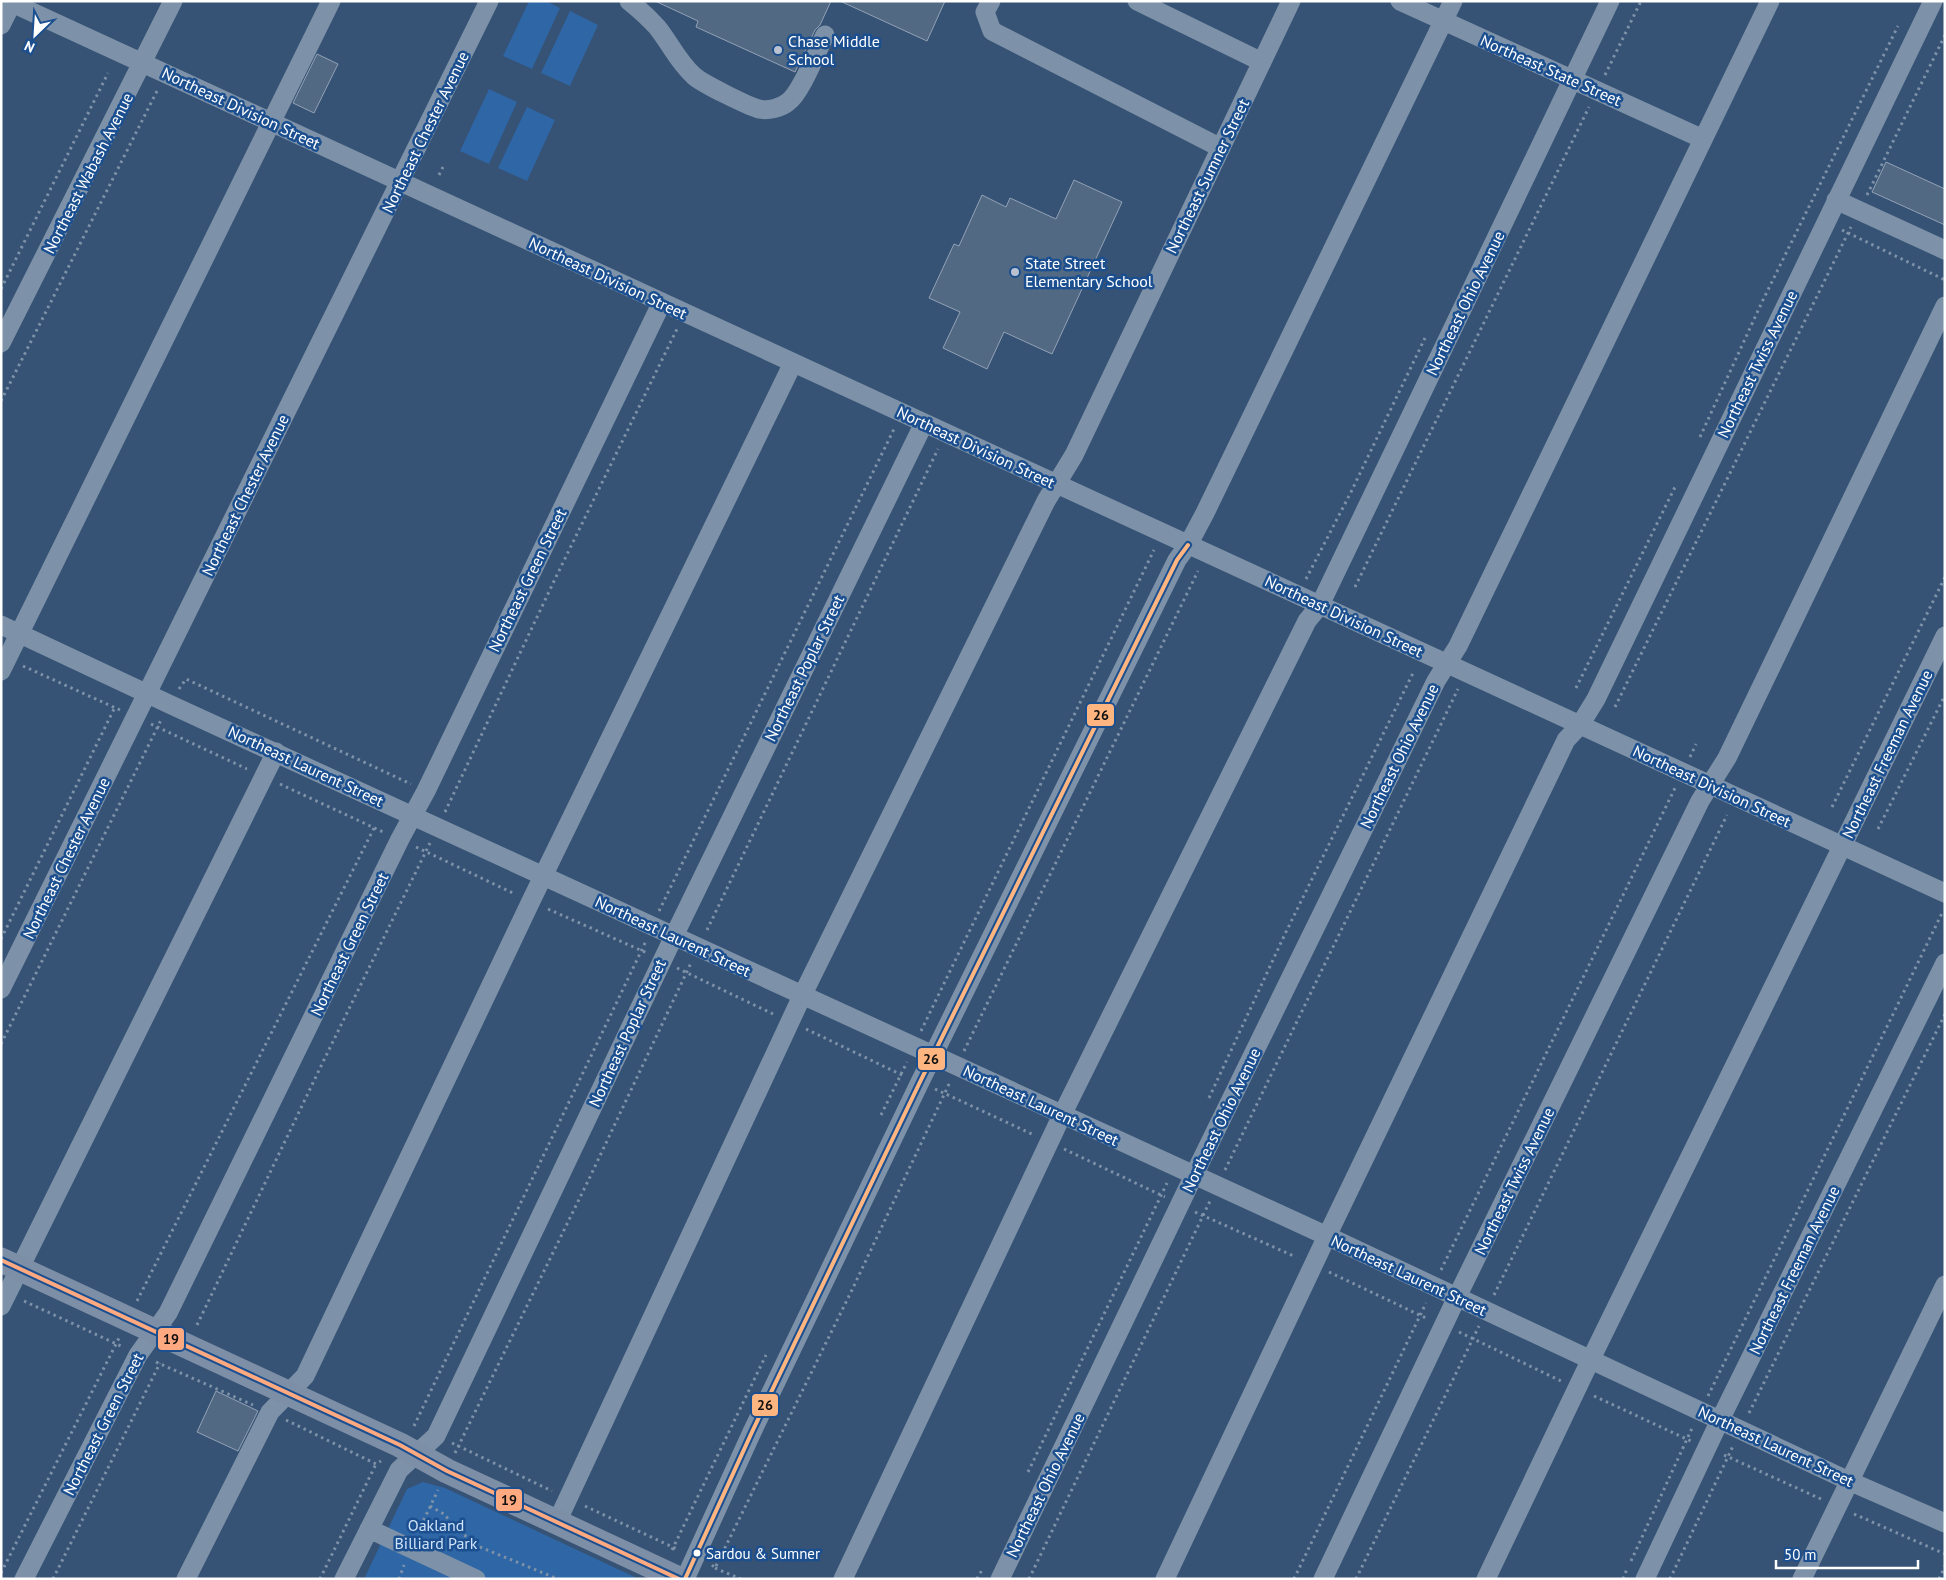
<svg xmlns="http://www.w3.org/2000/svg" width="1946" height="1580" viewBox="0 0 1946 1580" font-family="'PT Sans',sans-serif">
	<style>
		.green { fill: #2f66a5 }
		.building { fill: #526984; stroke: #92a2b6 }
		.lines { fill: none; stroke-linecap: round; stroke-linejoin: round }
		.path { stroke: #7d92a8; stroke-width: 3; stroke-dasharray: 2.5 4; stroke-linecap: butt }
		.minor { stroke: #7d92a8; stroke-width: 19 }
		.major { stroke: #7d8ea7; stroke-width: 25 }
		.bus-1-casing { stroke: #1b4f8f; stroke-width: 8 }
		.bus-2-casing { stroke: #1b4f8f; stroke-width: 8 }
		.bus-1 { stroke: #ffa980; stroke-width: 4 }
		.bus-2 { stroke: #ffb580; stroke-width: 4 }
		.poi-dot { fill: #b9c2ce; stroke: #1b4f8f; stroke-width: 2 }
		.bus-dot { fill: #fff; stroke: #1b4f8f; stroke-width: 2 }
		.labels { text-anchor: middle; stroke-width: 5; stroke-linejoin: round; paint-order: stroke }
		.bus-label { font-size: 15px; fill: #fff; stroke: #1b4f8f; text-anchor: start }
		.poi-label { font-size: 16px; fill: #fff; stroke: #1b4f8f; text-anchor: start }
		.street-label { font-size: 16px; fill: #fff; stroke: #1b4f8f }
		.park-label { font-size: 16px; fill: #cfe3fa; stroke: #1b4f8f }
		.line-badge { stroke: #1b4f8f; stroke-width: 2 }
		.pale-badge-label { font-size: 14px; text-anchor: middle; font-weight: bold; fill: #111 }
	</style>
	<rect width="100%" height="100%" fill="#365274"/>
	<path class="green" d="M529 1H546L560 8 532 69 503 56Z
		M570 11 598 25 570 86 541 73Z
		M489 89 517 102 489 164 460 151Z
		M527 107 555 120 527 181 498 168Z
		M423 1482 445 1488 639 1579H364L407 1489Z"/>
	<path class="building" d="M655 1H831L820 25 815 30 795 72 696 27 698 21Z
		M840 1H945L927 41Z
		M317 54 338 64 314 113 293 103Z
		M1886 162 1945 189V225L1872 192Z
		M1074 180 1122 202 1052 354 1004 332 987 369 943 348 960 312 929 298 954 244 959 246 982 195 1006 207 1010 198 1056 219Z
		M216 1391 258 1411 238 1451 197 1432Z"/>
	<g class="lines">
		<path class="path" d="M1605 75 1641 1
			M439 175 443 167
			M1867 195 1945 35
			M1842 230 1945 280
			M1 289 108 73
			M1 401 158 89
			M1700 437 1762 302 1898 26
			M1306 579 1351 492 1425 338
			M1355 587 1589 107
			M23 666 120 710
			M1576 688 1676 485
			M179 689 186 679 411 784
			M1615 707 1851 227
			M151 724 247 769
			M1690 757 1696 744
			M280 784 383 832
			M1832 807 1945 577
			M445 812 555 579 677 329
			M1878 829 1945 695
			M416 847 515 894
			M548 909 647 953
			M659 911 894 429
			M707 930 938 449
			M1 939 115 707
			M677 968 773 1014
			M806 1029 904 1076
			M921 1031 1154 550
			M1 1044 161 720
			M964 1051 1198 571
			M935 1089 1034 1135
			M1209 1098 1285 934 1414 671
			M881 1115 907 1062
			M1064 1149 1165 1197
			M1225 1170 1458 689
			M1195 1212 1296 1257
			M1441 1270 1675 788
			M1329 1272 1428 1319
			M1494 1295 1727 815
			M24 1301 123 1347
			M137 1301 374 828
			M197 1325 322 1064 430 843
			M1459 1332 1561 1381
			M156 1362 253 1405
			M1594 1396 1691 1441
			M1708 1396 1943 911
			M1749 1413 1945 1014
			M286 1420 376 1464 381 1461
			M414 1426 646 941
			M452 1443 552 1491
			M455 1453 589 1179 691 963
			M1724 1455 1821 1499
			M1028 1472 1167 1183
			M430 1506 444 1514 459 1531 480 1547 558 1579
			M585 1506 679 1550
			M1854 1514 1945 1554
			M418 1532 438 1490
			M672 1550 766 1355
			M1631 1561 1693 1426
			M712 1565 715 1568 852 1290 950 1082
			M715 1568 741 1579
			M1 1573 119 1338
			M53 1579 160 1363
			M320 1579 376 1464
			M399 1579 404 1565
			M977 1579 982 1570
			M1029 1579 1210 1201
			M1294 1579 1426 1303
			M1356 1579 1479 1326
			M1623 1579 1627 1569
			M1670 1579 1733 1446
			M1939 1579 1945 1566"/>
		<path class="minor" d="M8 1 1945 893
			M629 1C639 9 648 17 657 27 670 43 678 62 694 76 703 84 748 106 759 109 768 111 781 108 788 102 801 93 817 51 825 35
			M991 1 985 12 992 31 1221 148
			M1137 1 1262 62
			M1400 1 1703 139
			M1 25 13 1
			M1836 200 1945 250
			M1 343 173 1
			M1 625 169 704 1327 1236 1849 1481 1945 1523
			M1 671 331 1
			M1 989 489 1
			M1 1306 276 752
			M557 1522 802 996 1046 501 1074 455 1291 1
			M369 1529 476 1579
			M24 1579 138 1355 168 1313 400 839 426 791 662 302
			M186 1579 270 1412 305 1376 531 901 793 363
			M344 1579 399 1470 436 1436 674 936 924 423
			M685 1579 752 1432 919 1084 1177 560 1188 545 1205 513 1453 1
			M843 1579 1062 1115 1307 621 1320 605 1610 1
			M1000 1579 1194 1175 1436 681 1458 646 1770 1
			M1165 1579 1327 1236 1566 740 1580 725 1596 699 1933 1
			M1323 1579 1457 1297 1700 801 1727 758 1945 306
			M1486 1579 1591 1359 1945 636
			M1645 1579 1720 1420 1945 963
			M1802 1579 1945 1285"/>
		<path class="major" d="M1 1260 400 1445 447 1471 679 1579"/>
		<g class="bus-1-casing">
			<path id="bus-1" d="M1 1260 400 1445 447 1471 679 1579"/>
		</g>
		<g class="bus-2-casing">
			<path id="bus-2" d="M685 1579 752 1432 919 1084 1177 560 1188 545"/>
		</g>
		<use href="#bus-1" class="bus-1"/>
		<use href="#bus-2" class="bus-2"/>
	</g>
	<g class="poi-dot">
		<circle cx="778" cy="50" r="5"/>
		<circle cx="1015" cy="272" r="5"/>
	</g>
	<circle class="bus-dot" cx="697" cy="1553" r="4.5"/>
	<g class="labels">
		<g class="bus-label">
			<text x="706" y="1559">Sardou &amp; Sumner</text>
		</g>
		<g class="poi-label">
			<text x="788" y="47">Chase Middle<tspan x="788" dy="18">School</tspan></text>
			<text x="1025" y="269">State Street<tspan x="1025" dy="18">Elementary School</tspan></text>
		</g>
		<g class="street-label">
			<text transform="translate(1551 70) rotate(24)" y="6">Northeast State Street</text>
			<text transform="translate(241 108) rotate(25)" y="6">Northeast Division Street</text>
			<text transform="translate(425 132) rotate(-64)" y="6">Northeast Chester Avenue</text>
			<text transform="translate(88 173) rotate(-63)" y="6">Northeast Wabash Avenue</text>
			<text transform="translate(1207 176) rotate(-64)" y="6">Northeast Sumner Street</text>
			<text transform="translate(608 278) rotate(25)" y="6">Northeast Division Street</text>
			<text transform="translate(1465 303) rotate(-64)" y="6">Northeast Ohio Avenue</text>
			<text transform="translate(1757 364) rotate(-64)" y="6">Northeast Twiss Avenue</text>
			<text transform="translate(976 447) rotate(25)" y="6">Northeast Division Street</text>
			<text transform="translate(245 495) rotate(-64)" y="6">Northeast Chester Avenue</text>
			<text transform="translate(527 580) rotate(-64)" y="6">Northeast Green Street</text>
			<text transform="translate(1344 616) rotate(25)" y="6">Northeast Division Street</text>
			<text transform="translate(804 668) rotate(-64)" y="6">Northeast Poplar Street</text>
			<text transform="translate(1887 754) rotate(-64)" y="6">Northeast Freeman Avenue</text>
			<text transform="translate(1399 756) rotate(-64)" y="6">Northeast Ohio Avenue</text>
			<text transform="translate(306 766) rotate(25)" y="6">Northeast Laurent Street</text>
			<text transform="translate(1712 786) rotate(25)" y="6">Northeast Division Street</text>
			<text transform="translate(66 858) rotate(-64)" y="6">Northeast Chester Avenue</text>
			<text transform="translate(673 936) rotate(25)" y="6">Northeast Laurent Street</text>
			<text transform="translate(349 944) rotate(-64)" y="6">Northeast Green Street</text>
			<text transform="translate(627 1033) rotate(-65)" y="6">Northeast Poplar Street</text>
			<text transform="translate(1041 1105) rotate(25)" y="6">Northeast Laurent Street</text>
			<text transform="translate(1221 1120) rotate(-64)" y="6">Northeast Ohio Avenue</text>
			<text transform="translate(1514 1181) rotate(-64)" y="6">Northeast Twiss Avenue</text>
			<text transform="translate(1794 1270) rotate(-64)" y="6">Northeast Freeman Avenue</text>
			<text transform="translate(1409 1275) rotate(25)" y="6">Northeast Laurent Street</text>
			<text transform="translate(103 1424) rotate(-63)" y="6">Northeast Green Street</text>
			<text transform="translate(1776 1446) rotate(25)" y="6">Northeast Laurent Street</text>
			<text transform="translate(1045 1485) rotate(-64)" y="6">Northeast Ohio Avenue</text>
		</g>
		<g class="park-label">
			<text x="436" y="1531">Oakland<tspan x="436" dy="18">Billiard Park</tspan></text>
		</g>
	</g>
	<g class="line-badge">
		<rect x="1086" y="703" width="29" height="24" rx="5" fill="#ffb580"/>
		<rect x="917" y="1047" width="29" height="24" rx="5" fill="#ffb580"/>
		<rect x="157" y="1327" width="28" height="24" rx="5" fill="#ffa980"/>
		<rect x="751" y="1393" width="28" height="24" rx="5" fill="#ffb580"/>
		<rect x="495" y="1488" width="28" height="24" rx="5" fill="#ffa980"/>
	</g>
	<g class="pale-badge-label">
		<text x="1101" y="720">26</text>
		<text x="931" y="1064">26</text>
		<text x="171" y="1344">19</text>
		<text x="765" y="1410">26</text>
		<text x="509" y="1505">19</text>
	</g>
	<rect width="1946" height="1580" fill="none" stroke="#ffffff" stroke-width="5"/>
	<g transform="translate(35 35) rotate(205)" stroke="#1b4f8f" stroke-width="4" paint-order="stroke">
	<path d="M0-4L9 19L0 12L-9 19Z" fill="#ffffff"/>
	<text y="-8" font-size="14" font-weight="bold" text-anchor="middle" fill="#ffffff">N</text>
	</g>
	<path d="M1776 1560v8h142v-8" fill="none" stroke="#ffffff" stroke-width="2.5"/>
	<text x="1784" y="1560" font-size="15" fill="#ffffff" stroke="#1b4f8f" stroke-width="4" paint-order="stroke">50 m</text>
</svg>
